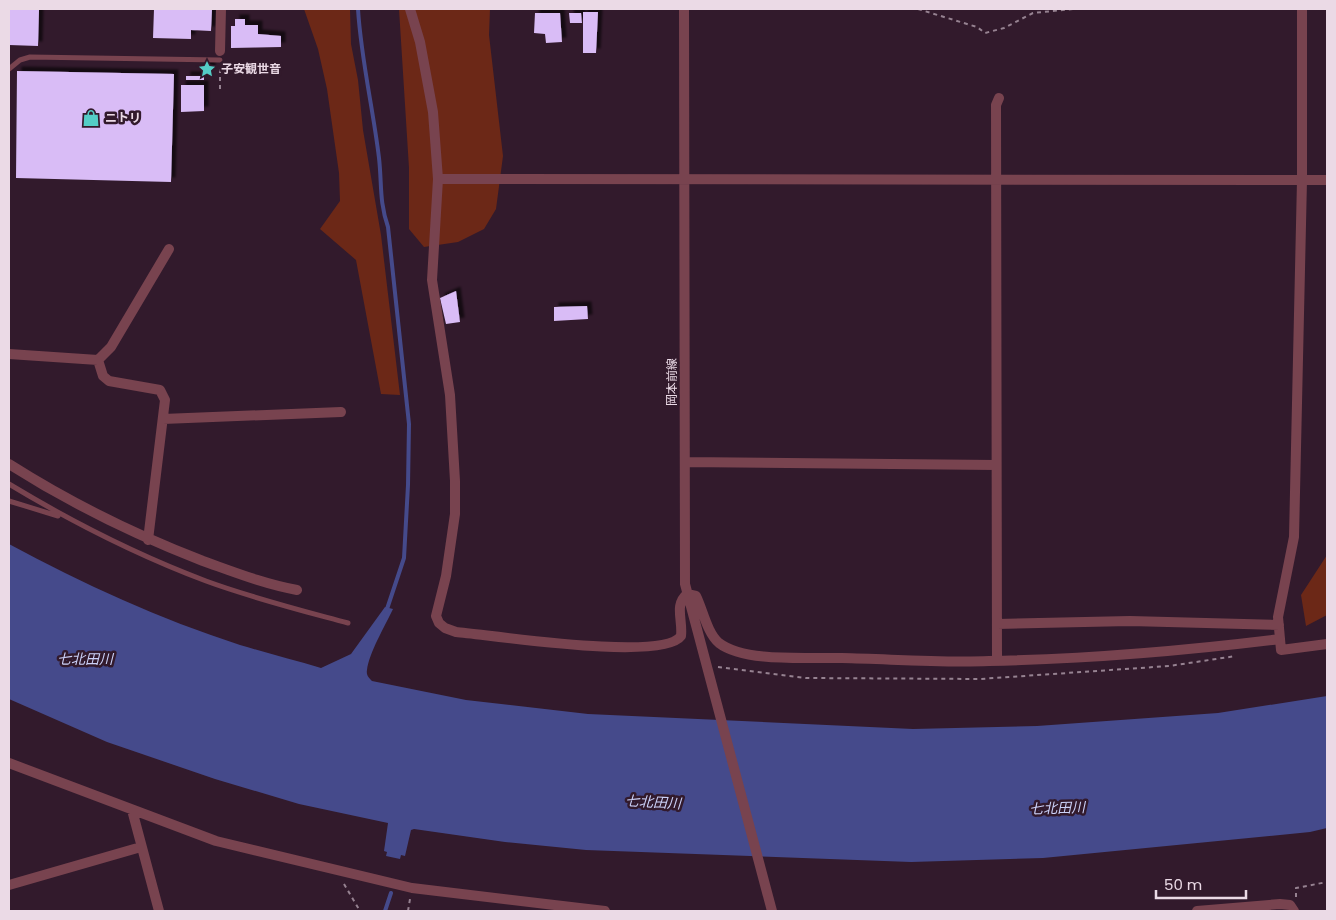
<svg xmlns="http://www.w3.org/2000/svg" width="1336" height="920" viewBox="0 0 1336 920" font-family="Poppins,'Noto Sans JP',sans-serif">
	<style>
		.green { fill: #6c2817 }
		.water { fill: #454a8b }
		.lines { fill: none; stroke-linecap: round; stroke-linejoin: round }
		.stream { stroke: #454a8b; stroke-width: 4 }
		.building { fill: #d9bcf6; filter: url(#shadow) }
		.path { stroke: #968291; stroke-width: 2; stroke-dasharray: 4 4; stroke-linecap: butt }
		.lane { stroke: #78434f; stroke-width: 5 }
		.street { stroke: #78434f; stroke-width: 10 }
		.labels { text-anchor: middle; stroke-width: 5; stroke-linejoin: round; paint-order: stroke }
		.poi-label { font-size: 12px; font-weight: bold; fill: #ebdae6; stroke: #321a2c; text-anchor: start }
		.street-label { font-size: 12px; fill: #ebdae6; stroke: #321a2c }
		.water-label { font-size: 14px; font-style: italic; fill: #cbd1f8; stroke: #321a2c }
	</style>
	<defs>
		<filter id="shadow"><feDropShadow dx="4.5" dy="-4.5" stdDeviation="1" flood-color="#0009"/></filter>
	</defs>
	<rect width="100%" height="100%" fill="#321a2c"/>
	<path class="green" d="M304 9H350L351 44 358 80 363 130 381 235 400 395 381 394 356 260 320 229 340 201 339 173 327 89 318 49Z
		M399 9H490L489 35 503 156 496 209 484 229 458 242 424 247 409 229V168Z
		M1327 555V615L1306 626 1301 595Z"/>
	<path class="water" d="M9 544C83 584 160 619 240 645 267 653 294 660 321 668L351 654 385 607 393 609C385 626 369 653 367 670 366 675 369 678 372 681L466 700 588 714 913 729 1037 726 1218 713 1327 696V828L1310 832 1043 858 911 862 586 850 505 842 414 829 411 830 405 856 401 855 400 859 386 856 387 852 384 851 388 823 299 804 215 779 107 742 9 699Z"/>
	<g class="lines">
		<path class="stream" d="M358 9C361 59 373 108 379 158 382 184 379 201 388 227L409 424 408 485 404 558 386 612
			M385 911 391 893"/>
	</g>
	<path class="building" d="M154 9H212L211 31 191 30V39L153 38Z
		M9 10H39L38 46 9 45Z
		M583 12H598L596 53H583Z
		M535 13H560L562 42 546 43 545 34 534 33Z
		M569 13H581L582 23H570Z
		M235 19H245V25H258V34L281 36V47L231 48V26H235Z
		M204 66H211V72H204Z
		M17 71 174 74 171 182 16 178Z
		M186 76H204V80H186Z
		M181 85H204V111L181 112Z
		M456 291 460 322 446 324 440 298Z
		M587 306 588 319 554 321V307Z"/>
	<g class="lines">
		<path class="path" d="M918 9 977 27 985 33 1004 28 1033 13 1073 9
			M220 89V68
			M718 667 806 678 980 679 1169 666 1236 656
			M344 884 360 911
			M1296 897V888L1327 882
			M408 911 410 899"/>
		<path class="lane" d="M9 69 20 60 30 57 220 60
			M9 484C72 522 137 555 206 581 252 598 300 610 348 623
			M9 501 58 516"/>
		<path class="street" d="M410 9 420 42 433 112 438 179 432 280 450 395 455 481V514L446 576 436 616 439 623 445 628 456 632C492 635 663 662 681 636 683 620 674 605 687 594L696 596C703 610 707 633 719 643 745 663 809 657 842 658 891 659 940 663 989 661 1087 659 1183 651 1280 639
			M684 9 685 584 772 911
			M1302 9V180L1294 537 1278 617 1281 650 1327 644
			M220 51 221 9
			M438 179 1327 180
			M9 354 98 360 111 347 169 249
			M98 360 103 376 109 381 160 390 165 400 148 540
			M163 419 341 412
			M685 462 996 465
			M9 464C72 504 133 534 203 561 234 572 264 584 297 590
			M997 624 1130 621 1279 625
			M997 661 996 105 999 98
			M9 763 216 841 412 888 605 911
			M132 810 159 911
			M9 885 141 847
			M1197 911 1280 904 1290 905 1294 911"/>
	</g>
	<defs>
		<g id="sight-bare" transform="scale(1.35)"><path d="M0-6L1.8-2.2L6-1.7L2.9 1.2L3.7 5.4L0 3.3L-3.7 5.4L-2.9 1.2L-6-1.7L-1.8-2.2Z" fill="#54cdc6" stroke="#321a2c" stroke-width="2.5" paint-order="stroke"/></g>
		<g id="shop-bare" transform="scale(1.35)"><path d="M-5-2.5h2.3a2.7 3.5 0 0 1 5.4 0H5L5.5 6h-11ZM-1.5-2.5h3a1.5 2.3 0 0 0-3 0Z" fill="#54cdc6" stroke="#321a2c" stroke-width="2.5" paint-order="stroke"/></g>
	</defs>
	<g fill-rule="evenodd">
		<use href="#sight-bare" x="207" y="69"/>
		<use href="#shop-bare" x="91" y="118"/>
	</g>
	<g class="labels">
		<g class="poi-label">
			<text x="221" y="73">子安観世音</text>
			<text x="105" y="122">ニトリ</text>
		</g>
		<g class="street-label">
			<text transform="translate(672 382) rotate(-90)" y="4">岡本前線</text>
		</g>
		<g class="water-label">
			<text x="85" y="664">七北田川</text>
			<text transform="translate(653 802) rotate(3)" y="5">七北田川</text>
			<text transform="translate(1057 808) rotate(-2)" y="5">七北田川</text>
		</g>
	</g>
	<rect width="1336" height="920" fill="none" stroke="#ebdae6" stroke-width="20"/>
	<path d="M1156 890v8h90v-8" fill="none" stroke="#ebdae6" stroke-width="2.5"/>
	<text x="1164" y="890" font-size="15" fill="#ebdae6" stroke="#321a2c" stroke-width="4" paint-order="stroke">50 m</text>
</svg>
